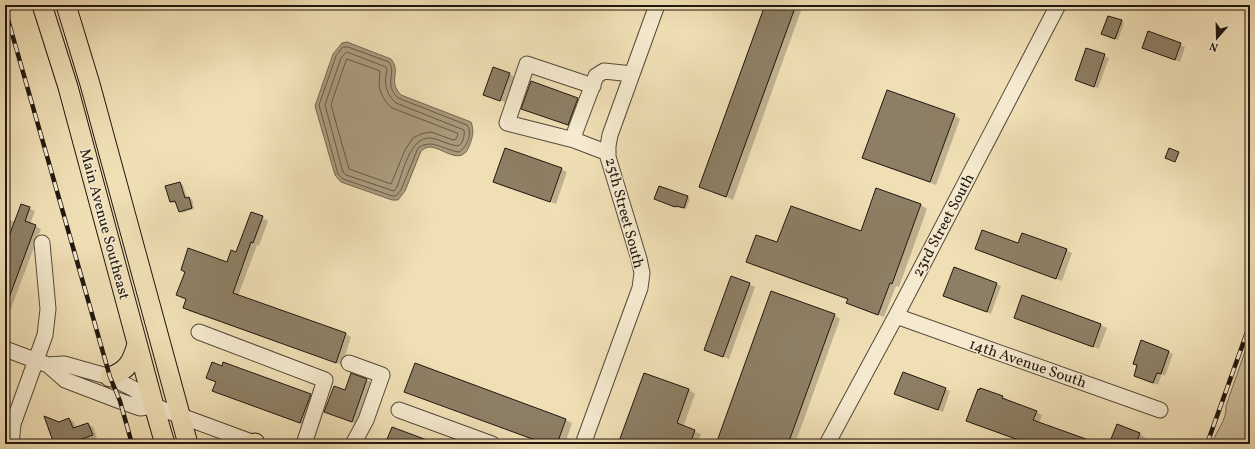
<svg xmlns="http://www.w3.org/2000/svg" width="1255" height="449" viewBox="0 0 1255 449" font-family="Vollkorn,serif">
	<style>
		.green { fill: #cdbd99; stroke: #776a54 }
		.water { fill: #aa9b7d; stroke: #736651 }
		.shadow { fill: #0003 }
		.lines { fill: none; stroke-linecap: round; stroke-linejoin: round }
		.shore { stroke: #665946; stroke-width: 1 }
		.building { fill: #8d7f65; stroke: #21170f }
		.minor-casing { stroke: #554938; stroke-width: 17 }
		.major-casing { stroke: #21170f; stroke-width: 21 }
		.minor { stroke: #f5eacf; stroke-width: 15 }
		.major { stroke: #f0dfb5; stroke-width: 19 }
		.rail-casing { stroke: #21170f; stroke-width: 4.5 }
		.rail { stroke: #f5eacf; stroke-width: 3; stroke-dasharray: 9; stroke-linecap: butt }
		.labels { text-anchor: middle; stroke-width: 3; stroke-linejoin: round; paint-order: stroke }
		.street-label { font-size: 15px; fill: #21170f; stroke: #f5eacf }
	</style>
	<rect width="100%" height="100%" fill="#f0dfb5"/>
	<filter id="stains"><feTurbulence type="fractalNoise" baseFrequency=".005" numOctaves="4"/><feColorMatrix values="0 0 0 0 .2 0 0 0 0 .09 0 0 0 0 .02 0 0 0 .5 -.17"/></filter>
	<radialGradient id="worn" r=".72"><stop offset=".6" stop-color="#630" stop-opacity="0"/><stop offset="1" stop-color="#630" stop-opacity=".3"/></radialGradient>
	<path class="green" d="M1250 337V444H1212C1216 431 1227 420 1226 406Z"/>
	<path class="water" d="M347 42 391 59C402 73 387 80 401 95L471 122C474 130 473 136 470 144 462 168 444 148 430 147 426 147 424 149 421 151L405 191 398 200H392L341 182 335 175 315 106 333 54 342 43Z"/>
	<path class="shadow" d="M766 5H803L733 200 700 186Z
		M1121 21 1124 23 1118 40 1105 35Z
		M1148 32 1185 47 1180 62 1143 48Z
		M1087 49 1109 58 1098 88 1080 82Z
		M509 74 514 77 505 102 489 97Z
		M577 99 582 102 572 127 527 111Z
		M954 115 960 119 936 185 870 161 864 157Z
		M1169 149 1179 153 1176 161 1166 157Z
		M561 169 567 172 556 204 500 185 494 181Z
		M180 183 183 185 187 198 192 199 194 209 182 213 180 211 177 202 173 203 170 202Z
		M877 189 921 205 927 209 899 287 896 286 884 317 854 306 848 303 849 300 753 265 747 261 778 244 861 233Z
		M688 197 690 199 686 209 678 206V208L657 200Z
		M22 205 35 211 30 224 41 229 6 322H5V218L15 222Z
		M252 213 268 221 259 246 257 245 238 296 346 334 351 337 342 365 189 311 184 308 187 299 177 295 227 263 237 253Z
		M1019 244 1066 250 1072 253 1062 281 982 252 976 248Z
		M954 268 1001 286 991 314 944 296Z
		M749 284 755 287 729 359 705 349Z
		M834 315 840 319 795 444H717Z
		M1015 318 1101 325 1107 328 1099 349 1021 321Z
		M1169 352 1173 354 1165 376 1162 374 1158 385 1135 376 1138 366 1134 363Z
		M416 364 566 420 572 423 565 444H545L412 395 406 392Z
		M903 373 950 391 943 412 896 394Z
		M645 374 689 390 695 394 683 427 701 434 697 444H619Z
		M207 377 310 395 316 399 307 426 220 394 214 390 217 382Z
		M366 380 371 382 357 424 330 414 345 392Z
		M1002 397 1042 415 1039 423 1097 444H1028L973 424 967 420Z
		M69 419 74 422 76 428 88 424 93 427 97 438 75 444H55L59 423Z
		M1139 434 1145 437 1143 444H1110Z"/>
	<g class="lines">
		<path class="shore" d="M343 47H348L389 62C397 74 383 83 398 98L467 125C473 133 467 147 459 152 443 150 433 138 418 148L401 190 396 196H392L343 179 338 174 319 105 336 56Z
			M347 52 386 67 387 69C384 83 385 93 396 103L464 130C465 135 463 144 458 146 448 145 440 139 430 138 410 137 403 172 397 187L394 191 346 175 343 172 325 105 341 58Z
			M347 59 380 71C380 75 379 80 379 84 380 94 385 102 392 108L457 133 458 135 456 139 453 140 431 132 421 134 413 138 405 150 391 184 349 169 331 105Z"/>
	</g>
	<path class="building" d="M765 5H796L726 197 699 187Z
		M1108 16 1122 20 1115 39 1101 34Z
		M1148 31 1181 43 1175 60 1142 48Z
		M1086 48 1105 54 1094 87 1075 80Z
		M493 67 510 73 500 101 483 95Z
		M531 81 578 98 568 125 521 109Z
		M887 90 955 114 930 182 862 158Z
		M505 148 562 168 550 202 493 182Z
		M1169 148 1179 152 1175 162 1165 158Z
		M180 182 185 198 189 197 192 208 179 212 175 201 170 202 165 186Z
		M659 186 688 196 684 208 676 206 675 207 654 199Z
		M876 188 921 204 892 284 890 283 878 315 846 303 848 299 746 262 756 235 777 242 791 206 861 231Z
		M21 204 30 207 25 221 36 225 6 306 5 247Z
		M251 212 263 216 253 243 251 242 233 293 346 333 336 363 183 308 186 299 176 295 185 272 181 270 188 248 227 262 231 250 236 252Z
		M982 230 1018 243 1022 233 1067 249 1056 279 975 249Z
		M954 267 997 283 987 312 943 296Z
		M731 276 750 283 723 357 704 350Z
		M771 291 835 314 788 444H716Z
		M1022 295 1101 324 1093 347 1014 318Z
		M1141 340 1169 351 1161 374 1157 373 1153 383 1134 376 1137 365 1133 364Z
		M212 362 222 366 223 362 311 394 300 423 212 391 216 382 206 378Z
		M415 363 566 419 557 444H546L404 392Z
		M903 372 946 388 938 410 894 394Z
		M351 373 367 379 352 422 324 412 334 386 345 390Z
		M644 373 689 389 677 423 695 430 690 444H618Z
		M980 388 1003 396 1002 398 1037 411 1033 420 1097 443V444H1030L966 421 978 389 979 390Z
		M44 416 59 422 69 418 73 428 88 423 93 435 73 442 72 440 62 444H54Z
		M1117 424 1140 433 1136 444H1109Z
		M392 427 435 443V444H385Z"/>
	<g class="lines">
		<g class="minor-casing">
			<path id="minor" d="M574 140 507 123 527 64 593 86
				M608 153 574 140 575 132 596 76 604 71 632 74
				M896 316 1160 410
				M199 332 325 380 304 444
				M5 349 48 365 65 380 120 401 140 408 154 406 257 444
				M349 363 382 375 366 420 353 444
				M48 365 64 364 110 377 134 389 154 406
				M399 410 492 444
				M11 444 13 424 45 335 48 309 42 243
				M583 444 640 288 642 273 639 259 608 157V146L610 135 657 5
				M827 444 896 316 1058 5"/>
		</g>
		<g class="major-casing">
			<path id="major" d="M42 5 68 87 154 406 165 444
				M66 5 90 84 188 444
				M110 377C128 370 132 362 137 344
				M250 444 255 443"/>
		</g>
		<use href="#minor" class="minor"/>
		<use href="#major" class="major"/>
		<g class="rail-casing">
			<path id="rail" d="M5 9 110 377 120 401 132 444
				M1207 444 1250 324"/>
		</g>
		<use href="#rail" class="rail"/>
	</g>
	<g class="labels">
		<g class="street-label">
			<text transform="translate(625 213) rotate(75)" y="5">25th Street South</text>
			<text transform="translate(105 224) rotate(75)" y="5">Main Avenue Southeast</text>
			<text transform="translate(943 225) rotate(-62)" y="5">23rd Street South</text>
			<text transform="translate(1028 363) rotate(19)" y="5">14th Avenue South</text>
		</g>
	</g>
	<rect width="1255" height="449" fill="none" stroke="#f0dfb5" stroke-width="20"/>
	<rect x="6" y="6" width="1243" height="437" fill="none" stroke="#21170f" stroke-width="2"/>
	<rect x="10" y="10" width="1235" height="429" fill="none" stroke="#21170f"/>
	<g transform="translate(1217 38) rotate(200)" stroke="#f5eacf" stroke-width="3" paint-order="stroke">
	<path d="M0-3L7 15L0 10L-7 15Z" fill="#21170f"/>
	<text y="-6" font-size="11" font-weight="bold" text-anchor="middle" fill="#21170f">N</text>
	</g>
	<rect width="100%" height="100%" filter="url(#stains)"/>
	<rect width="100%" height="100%" fill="url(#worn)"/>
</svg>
